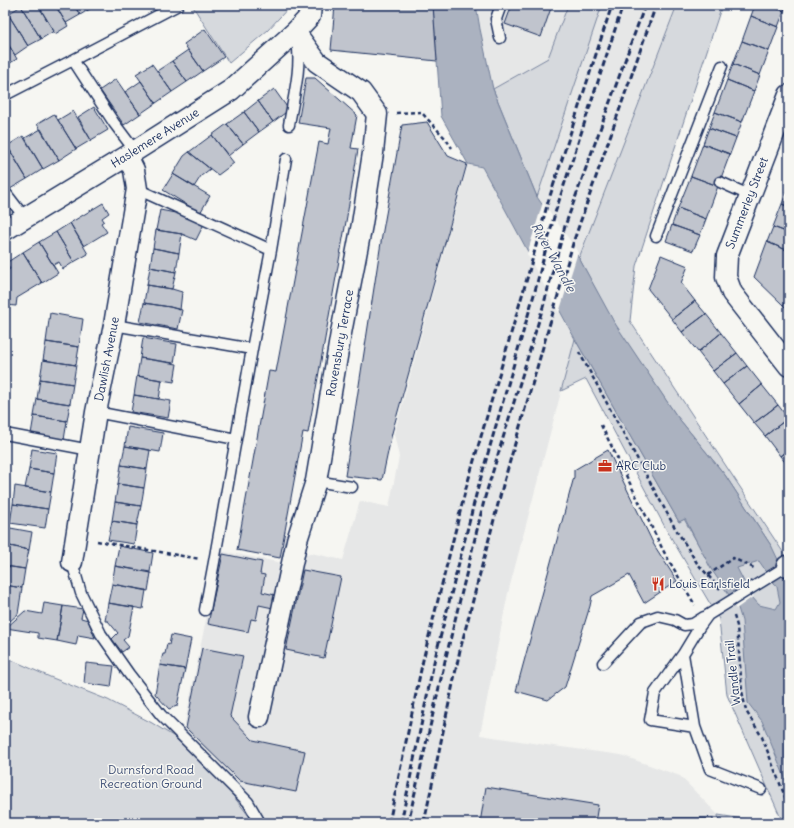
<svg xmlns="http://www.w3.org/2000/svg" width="794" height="828" viewBox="0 0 794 828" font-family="Delius,sans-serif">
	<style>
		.built { fill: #e6e7e7 }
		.green { fill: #d6d9dd; stroke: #78849e }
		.water { fill: #abb2c0; stroke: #717e99; fill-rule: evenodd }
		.pier { fill: #f6f6f2 }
		.building { fill: #c0c4cd; stroke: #1b2f5e }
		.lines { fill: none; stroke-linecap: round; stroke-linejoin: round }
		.lane-casing { stroke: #1b2f5e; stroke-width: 13 }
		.street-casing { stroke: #1b2f5e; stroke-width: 23 }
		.path { stroke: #1b2f5e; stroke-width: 2.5; stroke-dasharray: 4 3; stroke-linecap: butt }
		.lane { stroke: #f6f6f2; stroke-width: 10 }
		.street { stroke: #f6f6f2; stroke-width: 20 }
		.rail { stroke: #1b2f5e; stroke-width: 3; stroke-dasharray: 6 3; stroke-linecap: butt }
		.labels { text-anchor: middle; stroke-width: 3; stroke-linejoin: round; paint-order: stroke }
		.street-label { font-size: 12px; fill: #1b2f5e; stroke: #f6f6f2 }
		.poi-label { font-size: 12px; fill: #1b2f5e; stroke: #f6f6f2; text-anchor: start }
		.park-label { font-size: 12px; fill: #405177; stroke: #f6f6f2 }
		.water-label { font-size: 13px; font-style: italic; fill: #46567b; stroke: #f6f6f2 }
	</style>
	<rect width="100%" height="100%" fill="#f6f6f2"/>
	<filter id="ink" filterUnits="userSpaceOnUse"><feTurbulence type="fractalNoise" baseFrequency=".025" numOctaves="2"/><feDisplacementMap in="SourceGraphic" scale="8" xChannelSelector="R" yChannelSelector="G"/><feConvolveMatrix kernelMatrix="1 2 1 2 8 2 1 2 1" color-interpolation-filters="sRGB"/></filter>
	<g filter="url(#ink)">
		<path class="built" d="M476 5H568L548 58 493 89 480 29Z
			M602 5H677L579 258 537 197Z
			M468 164 482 167 505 209 575 339 508 593 480 735 546 745 621 755 680 776 718 815 719 823H252L253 821 173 736 164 730 180 724 184 727 220 551 283 563 297 555 311 553 343 560 360 501 389 507 399 457 394 434Z"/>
		<path class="green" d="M192 5H291L268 30 229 63Z
			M568 5H602L537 197 493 89 548 58Z
			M677 5H722L636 266 630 321 783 552 789 563V823H783L727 695 719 619 666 529 586 379 561 391 575 339 679 522 684 519 707 560 772 547 725 475 676 415 613 322 579 258Z
			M5 657 50 677 108 700 152 723 173 736 222 782 253 821 252 823H5Z
			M718 815 770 823H719Z"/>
		<path class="water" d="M433 5H476L480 29 493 89 537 197 579 258 614 322 676 415 725 475 772 547 789 583V788L762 721 748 703 742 621 738 608 711 569 685 519 679 522 575 339 505 209 482 167 468 164 441 116ZM759 561 777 587 780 602 776 609 759 605 752 597 737 568Z"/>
		<path class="pier" d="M543 202 578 252 559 313 527 254Z
			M747 584 754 596 736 609 727 596Z"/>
		<path class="building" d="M23 5H38L54 31 41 39 21 6Z
			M38 5H55L68 26 55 34Z
			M55 5H74L80 15 66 23Z
			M74 5H91L93 7 80 15Z
			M335 5 384 6V5H433L437 61 331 50Z
			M512 5H552L541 37 505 24Z
			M755 5H768L784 11 778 27 751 16Z
			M768 5H786L784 11Z
			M21 6 41 39 28 46 8 14Z
			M8 14 28 46 15 55 5 39V16Z
			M751 16 778 27 769 51 742 41Z
			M205 29 224 57 203 71 184 44Z
			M5 39 17 59 5 66Z
			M742 41 769 51 760 75 733 64Z
			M188 50 203 71 187 82 172 61Z
			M172 61 187 82 172 92 157 71Z
			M152 64 172 92 156 103 136 74Z
			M733 64 760 75 754 91 727 80Z
			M306 78H315L357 115 351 148 358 149 347 216 308 433 303 432 280 558 237 550 269 371 276 372 319 142 328 144 331 128 298 123Z
			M116 79 140 114 124 125 100 90Z
			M727 80 754 91 742 122 715 112Z
			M141 81 156 103 140 114 125 92Z
			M274 89 289 110 273 122 258 101Z
			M258 101 273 122 259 132 244 112Z
			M94 107 108 130 91 140 78 117Z
			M73 111 91 140 76 149 58 120Z
			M244 112 259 132 243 144 227 124Z
			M715 112 742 122 736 138 709 128Z
			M54 114 76 149 59 160 37 124Z
			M427 122 448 156 467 164 392 433 382 480 345 476 382 236 402 125Z
			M227 124 243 144 228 156 212 135Z
			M709 128 736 138 730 154 703 144Z
			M41 129 59 160 43 169 25 138Z
			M212 135 234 163 218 175 189 152Z
			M23 136 43 169 27 179 7 146Z
			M703 144 730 154 718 186 691 176Z
			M10 150 27 179 10 189 5 182V153Z
			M189 152 210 169 201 176 194 187 173 174 184 156Z
			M173 174 210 196 200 213 163 190Z
			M691 176 718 186 706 219 678 208Z
			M789 184V207L782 204Z
			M103 203 109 213 102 218 104 221 101 223 107 232 84 246 70 223Z
			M782 204 789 207V233L773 227Z
			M678 208 706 219 700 235 672 225Z
			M160 210 185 215 204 224 196 240 182 234 156 230Z
			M70 223 88 254 74 262 56 232Z
			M672 225 700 235 693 251 666 241Z
			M773 227 789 233V251L767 242Z
			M156 230 182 234 179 253 153 248Z
			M56 232 74 262 63 269 59 262 53 265 39 242Z
			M39 242 58 273 42 283 23 252Z
			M767 242 789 251V267L788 269 789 270V298L783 305 754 277Z
			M153 248 179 253 176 272 150 267Z
			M23 252 42 283 17 298 16 306 5 305V272L10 269 6 263Z
			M661 255 688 266 681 283 695 301 672 319 648 289Z
			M150 267 176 272 172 289 147 285Z
			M147 285 172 289 182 292 180 310 170 307 144 303Z
			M789 298V311L783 305Z
			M695 301 706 314 682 332 672 319Z
			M144 303 170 307 182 310 178 329 140 322Z
			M50 313 83 319 79 347 46 342Z
			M706 314 721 333 698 352 682 332Z
			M721 333 737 353 713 371 698 352Z
			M143 338 177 344 174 363 140 358Z
			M46 342 79 347 76 365 43 360Z
			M737 353 747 366 723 384 713 371Z
			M140 358 177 364 174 382 137 376Z
			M43 360 76 365 73 384 40 379Z
			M747 366 762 385 739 404 723 384Z
			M137 376 162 380 159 399 134 395Z
			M40 379 73 384 70 404 37 399Z
			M762 385 778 405 754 423 739 404Z
			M134 395 171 401 168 418 131 412Z
			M37 399 70 404 67 421 34 416Z
			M778 405 788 418 765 436 754 423Z
			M34 416 67 421 64 440 31 434Z
			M788 418 789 419V449L780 456 765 436Z
			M128 427 163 433 160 452 125 446Z
			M125 446 150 450 147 469 121 465Z
			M32 449 57 453 54 473 29 469Z
			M789 449V467L780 456Z
			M608 450 654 545 677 581 644 603 629 575 592 596 590 606 565 687 548 700 516 691 574 477V470Z
			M121 465 147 469 144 488 118 484Z
			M29 469 54 473 51 492 25 488Z
			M118 484 144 488 141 506 115 502Z
			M15 486 51 492 48 509 13 504Z
			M115 502 141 506 137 525 112 521Z
			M13 504 48 509 45 528 10 523Z
			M112 521 137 525 134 544 108 540Z
			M5 527 32 532 29 550 5 545Z
			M5 545 29 550 25 569 5 566Z
			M119 546 153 553 150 572 115 566Z
			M223 554 262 562 260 574 265 575 262 592 275 595 273 608 259 605 256 620 251 619 248 632 208 624Z
			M5 566 25 569 22 588 5 585Z
			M115 566 151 573 148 591 112 584Z
			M303 570 341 577 324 658 286 650Z
			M112 584 146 590 143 609 108 603Z
			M5 585 22 588 18 614 9 622 5 621Z
			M44 603 63 606 57 641 38 638V633L6 628 25 611 42 614Z
			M108 603 134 607 128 636 123 640 129 647 122 652 112 639 118 633 108 621H105Z
			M63 606 83 609 81 618 88 620 95 638 78 635 76 645 57 641Z
			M171 635 191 639 185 669 160 665 163 654H165L167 644 169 645Z
			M202 648 243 656 230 716 253 740 305 751 296 792 240 781 186 728Z
			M86 663 114 666 111 687 84 683Z
			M160 665 185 669 177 706 169 709 155 694Z
			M486 787 598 805 595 823H480Z
			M651 818H713V823H651Z"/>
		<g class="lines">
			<g class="lane-casing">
				<path id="lane" d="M500 38 496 19 501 5
					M5 95 73 60
					M289 125C293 99 302 67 297 42
					M135 151 114 123 73 60 178 5
					M720 182 749 195
					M137 189 271 250 252 349
					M5 192 25 218
					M656 236 722 66
					M271 250 286 159
					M114 325 252 349 236 439
					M96 412 236 439 214 562 205 610
					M5 434 90 450
					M316 481 352 487
					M72 562 81 593 101 634 129 674 161 715 248 802 259 821V823
					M683 654 695 727 710 769 761 789
					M603 663 641 622 658 616 675 620 684 625 693 624 704 617
					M695 727 650 720 655 693 683 654 700 626 708 615 787 566"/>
			</g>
			<g class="street-casing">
				<path id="street" d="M789 95 727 256 726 277 732 293 789 366
					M5 230 127 156 231 90 295 32 310 16 311 5
					M72 562 96 412 114 325 137 189 134 170 127 156
					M787 566H789
					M259 717 297 540 316 481 341 333 362 224 373 153 377 114 361 92 317 62 295 32"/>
			</g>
			<path class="path" d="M396 113 421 112 445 138 452 148
				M579 352 674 526 697 563 720 589
				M601 425 664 552 695 605
				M97 541 200 559
				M708 575 733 558 754 568
				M734 616 737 626 742 691 746 711 762 737 789 807"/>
			<use href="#lane" class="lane"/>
			<use href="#street" class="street"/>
			<path class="rail" d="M389 823 423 660 466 488 528 275 548 202 612 5
				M401 823 434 662 477 491 535 291 555 213 623 5
				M408 823 445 661 485 497 543 307 565 226 645 5
				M424 823 460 650 503 485 574 240 656 5"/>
		</g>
	</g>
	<defs>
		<g id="office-bare" transform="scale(1.08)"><path d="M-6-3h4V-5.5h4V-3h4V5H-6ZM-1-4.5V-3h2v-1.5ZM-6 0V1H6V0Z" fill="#c8321e" stroke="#f6f6f2" stroke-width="2.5" paint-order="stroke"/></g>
		<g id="restaurant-bare" transform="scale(1.08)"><path d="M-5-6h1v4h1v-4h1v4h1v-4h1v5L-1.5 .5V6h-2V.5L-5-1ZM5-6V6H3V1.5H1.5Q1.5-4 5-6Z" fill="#c8321e" stroke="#f6f6f2" stroke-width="2.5" paint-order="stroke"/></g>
	</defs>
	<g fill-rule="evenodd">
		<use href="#office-bare" x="605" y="466"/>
		<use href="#restaurant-bare" x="658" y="584"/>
	</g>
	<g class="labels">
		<g class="street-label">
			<text transform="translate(155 138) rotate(-32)" y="4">Haslemere Avenue</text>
			<text transform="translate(747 203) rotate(-69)" y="4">Summerley Street</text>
			<text transform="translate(340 343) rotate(-80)" y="4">Ravensbury Terrace</text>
			<text transform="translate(107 359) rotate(-79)" y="4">Dawlish Avenue</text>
			<text transform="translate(733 673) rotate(-96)" y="4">Wandle Trail</text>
		</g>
		<g class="poi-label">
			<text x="616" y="470">ARC Club</text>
			<text x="669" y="588">Louis Earlsfield</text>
		</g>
		<g class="park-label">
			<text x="151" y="774">Durnsford Road<tspan x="151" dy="14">Recreation Ground</tspan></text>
		</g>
		<g class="water-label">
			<text transform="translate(554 257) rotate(61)" y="5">River Wandle</text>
		</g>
	</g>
	<rect width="794" height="828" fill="none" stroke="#f6f6f2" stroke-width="20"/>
	<rect x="10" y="10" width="774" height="808" fill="none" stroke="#1b2f5e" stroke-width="1.5" filter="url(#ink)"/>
</svg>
